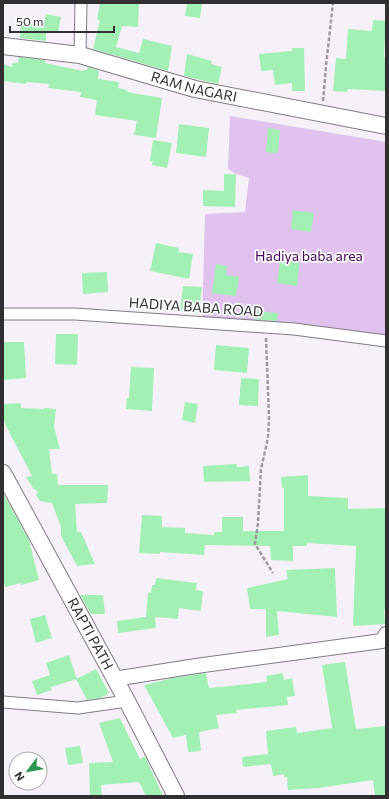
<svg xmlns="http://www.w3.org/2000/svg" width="389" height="799" viewBox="0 0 389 799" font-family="Commissioner,sans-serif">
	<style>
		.green { fill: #e1c2ee }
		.building { fill: #a3f0b4 }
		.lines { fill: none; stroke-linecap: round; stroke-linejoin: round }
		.minor-casing { stroke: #807c82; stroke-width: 13 }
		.tertiary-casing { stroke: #807c82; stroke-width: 16 }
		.secondary-casing { stroke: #807c82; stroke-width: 18 }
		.path { stroke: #9e9aa0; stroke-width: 2.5; stroke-dasharray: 4 2; stroke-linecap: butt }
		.minor { stroke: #fff; stroke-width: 11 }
		.tertiary { stroke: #fff; stroke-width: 14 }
		.secondary { stroke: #fff; stroke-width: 16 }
		.labels { text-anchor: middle; stroke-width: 3.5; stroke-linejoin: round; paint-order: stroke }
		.street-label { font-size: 14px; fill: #312f32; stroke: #fff }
		.park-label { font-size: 14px; fill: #46025b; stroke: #fff }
	</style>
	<rect width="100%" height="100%" fill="#f6f1f9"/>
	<path class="green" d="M230 116 386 142V342L202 323 205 214 245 212 249 178 236 174 228 169Z"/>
	<path class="building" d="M100 3H139L138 27 122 26 116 47 139 53 143 39 172 46 168 71 93 49 100 20H97Z
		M187 3H202L200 18 185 16Z
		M46 14 61 17 58 33 46 31V41L20 38 21 23 44 24Z
		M373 20 386 21 384 57H386V91L348 89 347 92 333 91 336 58 346 59 348 29 372 31Z
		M292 48H304L305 91H292V83L275 85 273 70 261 71 259 54 292 51Z
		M187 54 212 61 211 64 222 67 218 84 184 76Z
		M19 57 45 60V63L83 71V70H87L88 67 99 71 98 79 119 82 118 88 127 90V92L162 98 156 138 134 135 137 121 95 115 97 100 80 97 81 92 48 88 49 84 26 82V84L3 81V64L12 67V63H18Z
		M179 124 209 128 206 157 176 153Z
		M268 128 280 130 278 153 266 152Z
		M153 140 172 143 167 168 152 165 153 161H150Z
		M224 174H236L235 207 203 206V190L224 191Z
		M293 210 314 213 311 232 291 229Z
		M156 243 179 248 178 252 193 254 189 279 150 271Z
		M281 255 300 257 297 286 277 283Z
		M216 264 227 266 226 275 239 277 236 296 212 293Z
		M107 272 108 292 83 294 82 273Z
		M183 286 202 287 199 313 180 311Z
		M255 311 278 313 277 321 254 319Z
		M56 334H78L77 365 55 364Z
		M3 342H24L26 378 3 380Z
		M216 345 249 348 247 373 214 370Z
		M131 367 154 368 152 411 126 409 127 398H129Z
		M241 378 259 379 258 406 239 405Z
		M185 402 198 404 195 423 182 420Z
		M21 403V408L44 409 45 408 56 409 54 427 60 449H49L52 474H57L58 485H108L107 503 75 504 77 532H81L95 564 77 566 61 536V527L52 503 40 501 36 495 38 492 33 488 26 477 32 476 5 424 3 415V404Z
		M237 464V467L249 466 250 481 204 482 203 466Z
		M308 475V496L348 498V509L386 508V609L384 610 385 624 353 626 356 546 307 543V546H293V561L271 560 270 546 205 545 204 555 160 552V554L139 553 142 515 162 516V527L185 528V533L214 535V532H222V517H243V531H284V488H282L281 477Z
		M3 493 29 540 39 580 21 585V583L5 587 3 577Z
		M335 568 337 617 277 611 279 635 266 637V609H250L247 588 288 579 286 570Z
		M156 578 197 583 196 590 203 591 201 611 179 608 178 619 155 617 156 628 118 633 117 621 146 617 148 592 151 593 152 585H155Z
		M80 595H103L105 614H91Z
		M45 615 52 638 36 643 30 619Z
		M69 655 77 679 51 687 52 690 37 695 32 681 50 675 46 663Z
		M345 662 356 729 386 726V796H375L373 780 318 788 288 790 287 777H284V774L273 776 271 764 243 767 242 757 268 754 266 731 296 727 297 733 332 728 322 665Z
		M96 669 109 693 101 698 87 700 76 679Z
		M206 673 209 688 267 682 266 676 283 673 284 680 292 678 295 696 287 697 288 705 236 710 237 713 216 715 219 728 199 732 201 751 188 752 186 735 173 738 144 685 173 678Z
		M120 718 140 759 145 756 163 796H146L139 782 101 785 102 796H90L89 763 113 762 99 723Z
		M80 746 83 763 68 765 65 748Z"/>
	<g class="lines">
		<g class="minor-casing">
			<path id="minor" d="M80 55 81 3
				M3 314H75L265 327 294 329 386 341
				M3 702 78 708 127 701"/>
		</g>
		<g class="tertiary-casing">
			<path id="tertiary" d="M114 679 196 666 382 641 386 634"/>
		</g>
		<g class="secondary-casing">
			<g id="secondary">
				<path id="s1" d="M3 46 80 55 195 89 386 126"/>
				<path id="s2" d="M3 473 127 701 176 796"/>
			</g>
		</g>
		<path class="path" d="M323 101 326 66 333 3
			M266 338 269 417 268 438 261 469 258 523 255 544 273 573"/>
		<use href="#minor" class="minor"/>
		<use href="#tertiary" class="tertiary"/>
		<use href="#secondary" class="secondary"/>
	</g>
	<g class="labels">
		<g class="street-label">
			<text dy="5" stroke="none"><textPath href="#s1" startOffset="196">RAM NAGARI</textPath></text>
			<text transform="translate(196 307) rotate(4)" y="5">HADIYA BABA ROAD</text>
			<text dy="5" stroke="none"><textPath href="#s2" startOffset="183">RAPTI PATH</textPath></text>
		</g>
		<g class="park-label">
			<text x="309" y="261">Hadiya baba area</text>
		</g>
	</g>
	<rect width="389" height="799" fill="none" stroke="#312f32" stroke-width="8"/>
	<g transform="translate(28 771) rotate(238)"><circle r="19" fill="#ffffff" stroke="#adacad"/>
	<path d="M0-3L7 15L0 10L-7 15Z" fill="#28964f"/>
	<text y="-6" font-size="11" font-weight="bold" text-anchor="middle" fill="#312f32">N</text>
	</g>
	<path d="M10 26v6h104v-6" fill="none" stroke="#312f32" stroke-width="2"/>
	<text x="16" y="26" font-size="12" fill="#312f32" stroke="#ffffff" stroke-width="3" paint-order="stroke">50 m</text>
</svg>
